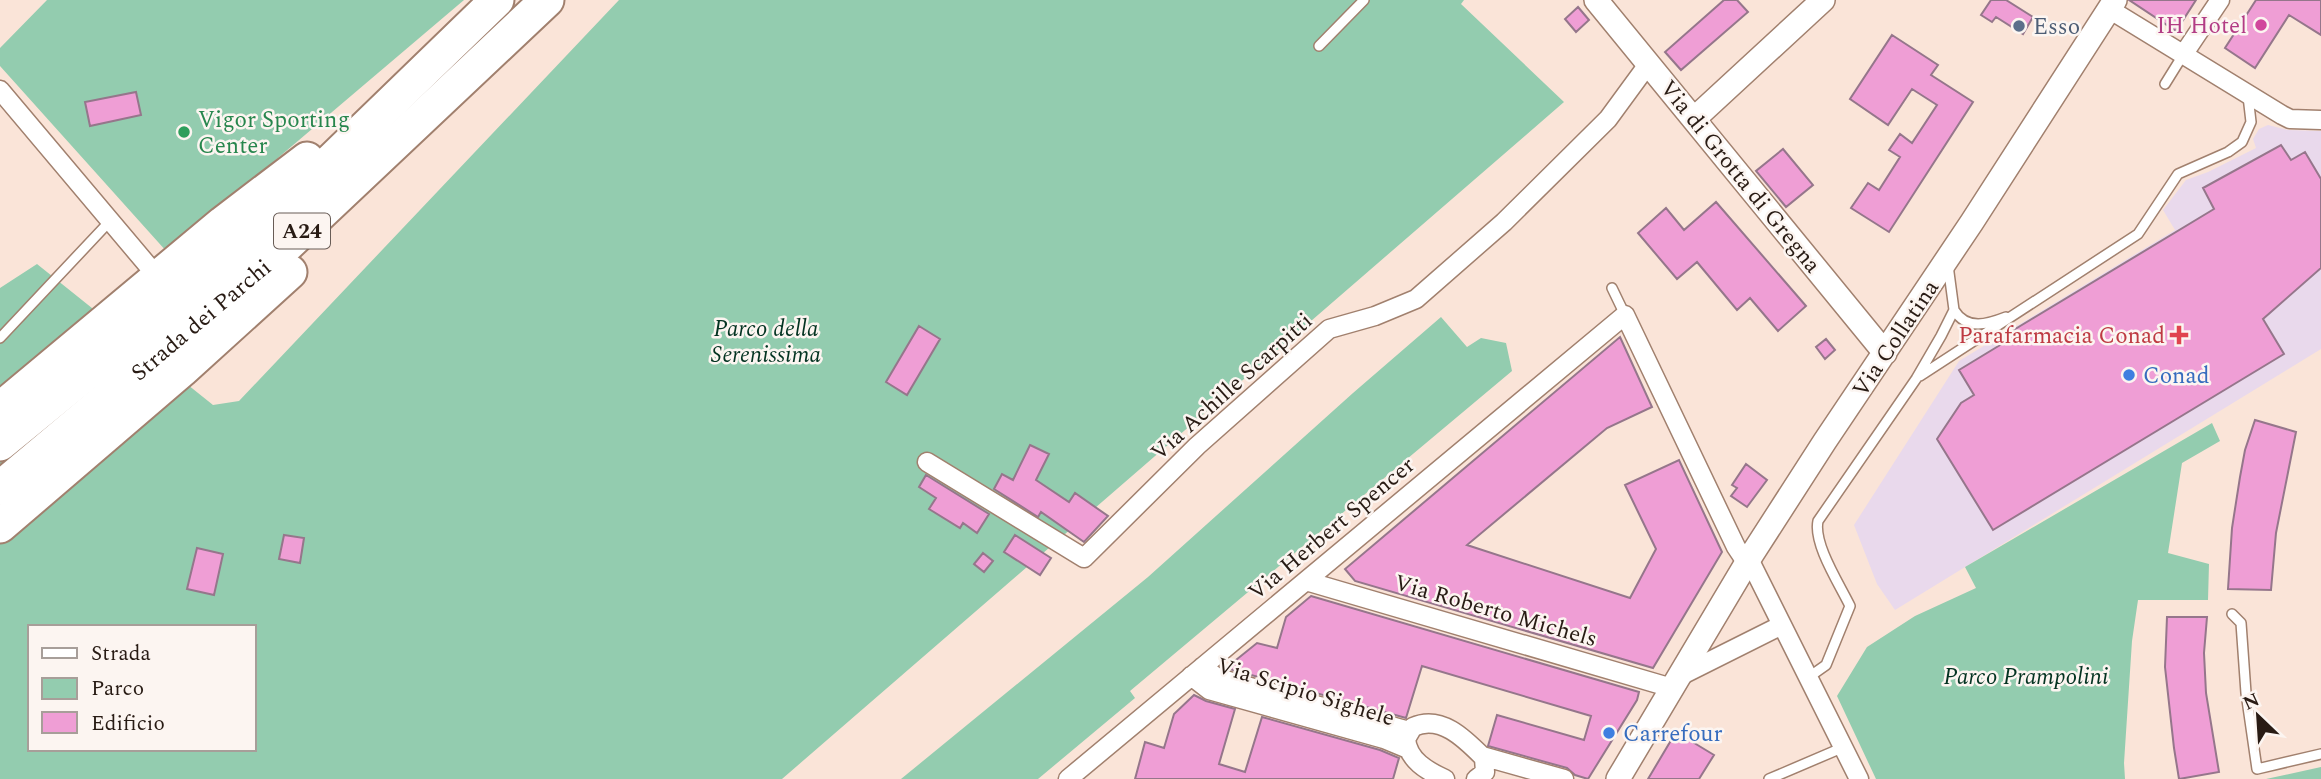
<svg xmlns="http://www.w3.org/2000/svg" width="2321" height="779" viewBox="0 0 2321 779" font-family="Spectral,serif">
	<style>
		.commercial { fill: #e9d9ec }
		.green { fill: #93ccaf; fill-rule: evenodd }
		.building { fill: #ef9ed5; stroke: #95768b; stroke-width: 2 }
		.lines { fill: none; stroke-linecap: round; stroke-linejoin: round }
		.service-casing { stroke: #a1806e; stroke-width: 12 }
		.minor-casing { stroke: #a1806e; stroke-width: 21 }
		.tertiary-casing { stroke: #a1806e; stroke-width: 26 }
		.motorway-casing { stroke: #a1806e; stroke-width: 37 }
		.service { stroke: #fff; stroke-width: 9 }
		.minor { stroke: #fff; stroke-width: 18 }
		.tertiary { stroke: #fff; stroke-width: 23 }
		.motorway { stroke: #fff; stroke-width: 33 }
		.hotel-dot { fill: #d1479c; stroke: #fcf5f1; stroke-width: 2.5 }
		.service-dot { fill: #5c6f8a; stroke: #fcf5f1; stroke-width: 2.5 }
		.leisure-dot { fill: #2e9e5b; stroke: #fcf5f1; stroke-width: 2.5 }
		.health-dot { fill: #e0444e; stroke: #fcf5f1; stroke-width: 2.5 }
		.shop-dot { fill: #3f7fe0; stroke: #fcf5f1; stroke-width: 2.5 }
		.labels { text-anchor: middle; stroke-width: 5; stroke-linejoin: round; paint-order: stroke }
		.shield { fill: #fcf5f1; stroke: #685c56; stroke-width: 2 }
		.shield-label { font-size: 21px; font-weight: bold; fill: #281b14 }
		.hotel-label { font-size: 23px; fill: #b23c85; stroke: #fcf5f1; text-anchor: end }
		.service-label { font-size: 23px; fill: #4e5e75; stroke: #fcf5f1; text-anchor: start }
		.leisure-label { font-size: 23px; fill: #27864d; stroke: #fcf5f1; text-anchor: start }
		.street-label { font-size: 23px; fill: #281b14; stroke: #fcf5f1 }
		.park-label { font-size: 23px; font-style: italic; fill: #033321; stroke: #fcf5f1 }
		.health-label { font-size: 23px; fill: #be3a42; stroke: #fcf5f1; text-anchor: end }
		.shop-label { font-size: 23px; fill: #366cbe; stroke: #fcf5f1; text-anchor: start }
	</style>
	<rect width="100%" height="100%" fill="#fae4d8"/>
	<path class="commercial" d="M2268 125 2288 130 2321 131V349L1895 610 1877 584 1854 525 1959 361 2175 230 2163 210 2186 180 2208 172 2256 148 2253 139 2259 129Z"/>
	<path class="green" d="M47 0H464L167 252 0 66V48Z
		M619 0H1464L1461 4 1564 102 782 779H0V288L37 264 213 405 239 401ZM30 627H254V749H30Z
		M1441 317 1467 347 1481 338 1506 343 1512 371 1130 691 1135 698 1038 779H901L1148 577 1353 393Z
		M2212 423 2220 441 2182 463 2168 553 2209 564 2208 600H2138L2132 641 2124 763 2125 779H1876L1837 696 1867 647 1915 616 1976 588 1965 567Z
		M2321 767V779H2266Z"/>
	<path class="building" d="M1724 0H1737L1748 12 1681 70 1665 52Z
		M1991 0H2006L2033 17 2023 34 1996 17 1992 22 1981 15Z
		M2129 0H2196L2176 31Z
		M2256 0H2321V35L2289 15 2255 68 2225 48Z
		M1578 7 1589 20 1576 32 1565 19Z
		M1892 35 1938 65 1931 75 1973 102 1889 232 1851 208 1868 183 1879 190 1900 157 1889 150 1900 134 1912 143 1937 105 1912 89 1888 125 1850 99Z
		M136 92 141 115 90 126 85 102Z
		M2281 145 2291 160 2305 152 2321 179V268L2263 319 2284 354 1993 530 1937 439 1961 403 1974 395 1959 370 2010 339 2007 334 2214 209 2203 188Z
		M1783 149 1813 185 1786 207 1756 171Z
		M1716 202 1806 306 1778 331 1750 298 1737 310 1697 262 1677 279 1638 233 1666 208 1684 230Z
		M919 326 940 339 907 395 886 382Z
		M1620 337 1652 407 1607 428 1467 545 1630 598 1656 549 1625 485 1679 460 1722 552 1653 668 1355 581 1345 569Z
		M1826 339 1835 350 1825 359 1816 347Z
		M2255 420 2296 432 2276 533 2271 590 2228 589 2232 528 2240 477 2245 450Z
		M1030 445 1049 454 1036 480 1069 502 1075 493 1108 516 1084 542 1041 512 1038 517 994 489 1002 474 1013 480Z
		M1746 464 1767 480 1747 507 1731 496 1737 488 1732 485Z
		M926 475 989 514 977 533 963 523 960 528 929 509 936 498 919 487Z
		M284 535 304 538 300 563 279 559Z
		M1015 535 1051 558 1040 575 1004 552Z
		M197 548 223 554 214 595 187 589Z
		M983 553 993 561 984 572 974 564Z
		M1311 596 1639 692 1637 700 1588 779 1575 775 1567 768 1488 746 1497 715 1584 740 1591 716 1422 666 1406 718 1226 668 1257 643 1277 648 1286 617Z
		M2167 617H2207L2204 653 2206 693 2219 772 2179 779 2174 748 2165 667Z
		M1194 695 1206 701 1235 709 1219 764 1245 772 1262 717 1380 750 1399 758 1393 779H1135L1145 742 1164 748 1174 714Z
		M1676 732 1714 755 1699 779H1648Z"/>
	<g class="lines">
		<g class="service-casing">
			<path id="service" d="M1319 46 1364 0
				M2165 84 2183 55
				M1612 288 1625 315
				M1954 310C1967 331 1988 324 2006 317
				M0 338 110 221
				M1920 376 2138 234 2178 174 2228 152 2242 142 2251 122 2248 96
				M2232 614 2241 623 2246 693 2257 769 2321 754
				M1809 677 1826 665 1850 606C1840 585 1813 544 1818 521L1916 379 1941 336 1954 310 1948 265
				M1769 779 1844 747"/>
		</g>
		<g class="minor-casing">
			<path id="minor" d="M2109 9 2282 115 2290 119 2321 120
				M2183 55 2220 0
				M0 90 150 268
				M927 462 1084 558 1197 446 1329 329 1375 316 1416 299 1504 222 1608 119 1649 63
				M1306 581 1672 688
				M1202 667 1218 678 1409 731
				M1191 676 1209 690 1384 739 1408 749
				M1678 677 1782 625
				M1482 756 1564 779
				M1068 779 1625 315 1736 547 1742 556 1749 559 1859 779
				M1445 779C1427 771 1408 760 1406 739L1413 727C1441 714 1465 739 1484 758L1485 772 1476 779"/>
		</g>
		<g class="tertiary-casing">
			<path id="tertiary" d="M1596 0 1885 353
				M1694 119 1823 0
				M1618 779 1749 559 1825 441 1972 222 2115 0"/>
		</g>
		<g class="motorway-casing">
			<g id="motorway">
				<path d="M0 409 223 223 307 159"/>
				<path d="M0 444 245 244 497 0"/>
				<path id="s1" d="M0 488 269 262 547 0"/>
				<path d="M0 526 182 370 290 272"/>
			</g>
		</g>
		<use href="#service" class="service"/>
		<use href="#minor" class="minor"/>
		<use href="#tertiary" class="tertiary"/>
		<use href="#motorway" class="motorway"/>
	</g>
	<circle class="hotel-dot" cx="2261" cy="25" r="7"/>
	<circle class="service-dot" cx="2019" cy="26" r="7"/>
	<circle class="leisure-dot" cx="184" cy="132" r="7"/>
	<path class="health-dot" d="M2175.5 324.5h7v7h7v7h-7v7h-7v-7h-7v-7h7z"/>
	<g class="shop-dot">
		<circle cx="2129" cy="375" r="7"/>
		<circle cx="1609" cy="733" r="7"/>
	</g>
	<g class="labels">
		<rect class="shield" x="274" y="213.5" width="56" height="35" rx="5"/>
		<g class="shield-label">
			<text x="302" y="238">A24</text>
		</g>
		<g class="hotel-label">
			<text x="2247" y="33">IH Hotel</text>
		</g>
		<g class="service-label">
			<text x="2033" y="34">Esso</text>
		</g>
		<g class="leisure-label">
			<text x="198" y="127">Vigor Sporting<tspan x="198" dy="26">Center</tspan></text>
		</g>
		<g class="street-label">
			<text transform="translate(1741 176) rotate(51)" y="8">Via di Grotta di Gregna</text>
			<text dy="8" stroke="none"><textPath href="#s1" startOffset="262">Strada dei Parchi</textPath></text>
			<text transform="translate(1895 338) rotate(-56)" y="8">Via Collatina</text>
			<text transform="translate(1231 386) rotate(-42)" y="8">Via Achille Scarpitti</text>
			<text transform="translate(1331 528) rotate(-40)" y="8">Via Herbert Spencer</text>
			<text transform="translate(1496 610) rotate(16)" y="8">Via Roberto Michels</text>
			<text transform="translate(1306 691) rotate(17)" y="8">Via Scipio Sighele</text>
		</g>
		<g class="park-label">
			<text x="766" y="336">Parco della<tspan x="766" dy="26">Serenissima</tspan></text>
			<text x="2026" y="684">Parco Prampolini</text>
		</g>
		<g class="health-label">
			<text x="2165" y="343">Parafarmacia Conad</text>
		</g>
		<g class="shop-label">
			<text x="2143" y="383">Conad</text>
			<text x="1623" y="741">Carrefour</text>
		</g>
	</g>
	<rect x="28" y="625" width="228" height="126" fill="#fcf5f1" stroke="#a79e99" stroke-width="2"/>
	<rect x="42" y="648" width="35" height="10" fill="#ffffff" stroke="#a79e99" stroke-width="2"/>
	<text x="91" y="660" font-size="21" fill="#281b14">Strada</text>
	<rect x="42" y="678" width="35" height="21" fill="#93ccaf" stroke="#a79e99" stroke-width="2"/>
	<text x="91" y="695" font-size="21" fill="#281b14">Parco</text>
	<rect x="42" y="712" width="35" height="21" fill="#ef9ed5" stroke="#a79e99" stroke-width="2"/>
	<text x="91" y="730" font-size="21" fill="#281b14">Edificio</text>
	<g transform="translate(2258 716) rotate(335)" stroke="#fcf5f1" stroke-width="5" paint-order="stroke">
	<path d="M0-5L12 26L0 18L-12 26Z" fill="#281b14"/>
	<text y="-10" font-size="19" font-weight="bold" text-anchor="middle" fill="#281b14">N</text>
	</g>
</svg>
